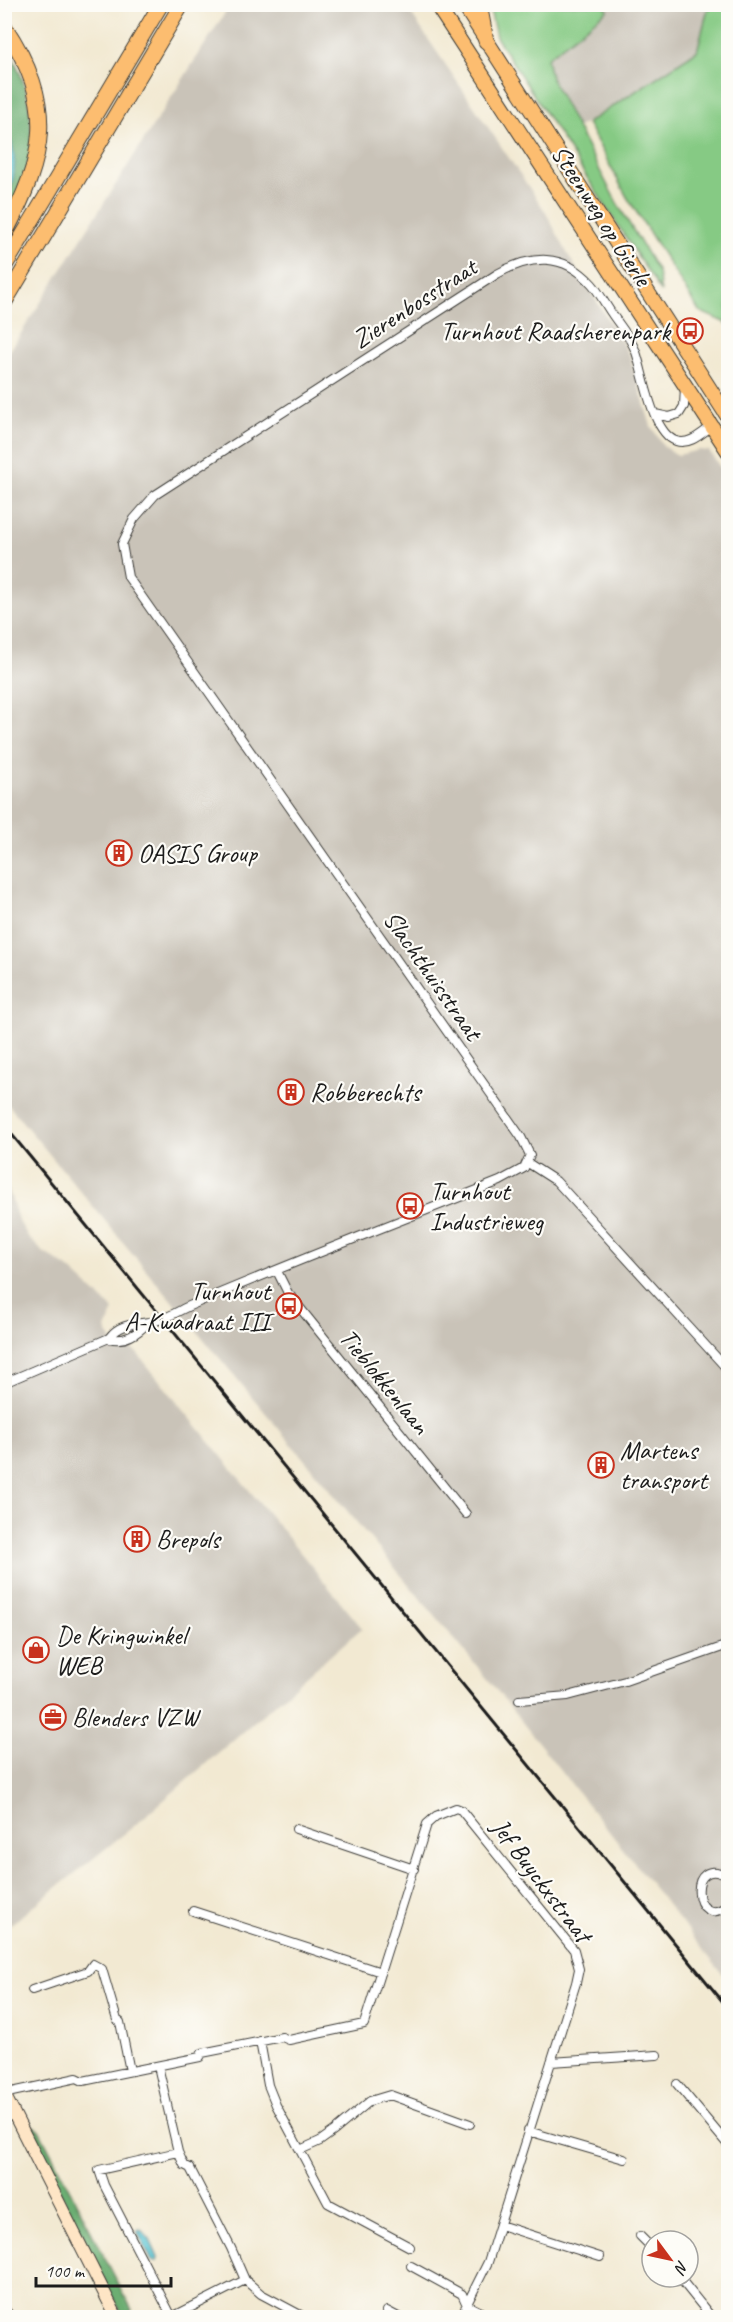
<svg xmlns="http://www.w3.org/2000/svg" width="733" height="2322" viewBox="0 0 733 2322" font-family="Caveat,sans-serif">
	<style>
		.industrial { fill: #c9c3b8 }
		.green { fill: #86ca84; stroke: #517350; stroke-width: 1.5 }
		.forest { fill: #6cae72; stroke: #446547; stroke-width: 1.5 }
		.water { fill: #5ac6d4; stroke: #3b7178; stroke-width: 1.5 }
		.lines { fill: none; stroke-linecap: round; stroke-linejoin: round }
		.street-casing { stroke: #3c3b37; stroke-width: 10 }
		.secondary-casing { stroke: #3c3b37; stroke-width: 14 }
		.primary-casing { stroke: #3c3b37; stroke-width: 16 }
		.highway-casing { stroke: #3c3b37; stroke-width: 17 }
		.street { stroke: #fff; stroke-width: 8 }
		.secondary { stroke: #fee5c5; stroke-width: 12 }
		.primary { stroke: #fcbd6f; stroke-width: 14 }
		.highway { stroke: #fcbd6f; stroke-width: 15 }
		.rail { stroke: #1c1c1c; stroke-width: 3 }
		.labels { text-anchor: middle; stroke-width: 4.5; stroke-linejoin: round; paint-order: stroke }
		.street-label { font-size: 26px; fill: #1c1c1c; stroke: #fdfcf7 }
		.poi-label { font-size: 26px; fill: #1c1c1c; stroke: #fdfcf7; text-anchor: start }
	</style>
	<rect width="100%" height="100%" fill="#fdfcf7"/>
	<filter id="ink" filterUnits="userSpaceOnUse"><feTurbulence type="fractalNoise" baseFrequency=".0167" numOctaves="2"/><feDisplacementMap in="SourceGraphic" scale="12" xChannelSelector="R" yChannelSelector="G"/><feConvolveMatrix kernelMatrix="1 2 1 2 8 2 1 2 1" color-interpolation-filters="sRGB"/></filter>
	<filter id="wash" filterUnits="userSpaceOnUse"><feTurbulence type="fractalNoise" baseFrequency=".008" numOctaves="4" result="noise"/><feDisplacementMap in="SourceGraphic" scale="24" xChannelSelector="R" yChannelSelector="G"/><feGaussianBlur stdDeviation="1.35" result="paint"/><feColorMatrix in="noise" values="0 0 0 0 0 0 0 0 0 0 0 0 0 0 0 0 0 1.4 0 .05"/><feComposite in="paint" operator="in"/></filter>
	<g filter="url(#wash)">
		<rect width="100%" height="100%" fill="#f2e9d2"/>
		<path class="industrial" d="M617 4 709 5 697 51 577 128 551 78 547 57 607 10 605 7 611 5 613 7Z
			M230 5H405L545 211 570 258 629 354 651 426 662 444 667 449 678 455 699 450 709 451 728 479V1981L491 1683 5 1101 4 360Z
			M4 1174 18 1220 29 1238 42 1251 68 1268 114 1310 106 1329 114 1347H128L137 1353 362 1628 134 1826 11 1924 5 1926Z"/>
		<path class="green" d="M489 5H608L605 7 608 10 547 58 551 78 617 203 658 272 661 292 496 37Z
			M709 5H728V324L699 311 627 197 587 123 697 51Z"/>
		<path class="forest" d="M5 44C30 82 37 128 26 172 22 188 11 204 5 219Z
			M23 2120 39 2130 132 2310 127 2317H123Z"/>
		<path class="water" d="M4 126C19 150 17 179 5 203L6 171Z
			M140 2229 150 2240 158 2258 157 2261H152L137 2231Z"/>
	</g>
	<g filter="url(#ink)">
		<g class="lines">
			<g class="street-casing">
				<path id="street" d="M655 414 669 417 679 414 684 406 685 386
					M528 1163 556 1181 728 1370
					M277 1271 288 1293 466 1514
					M109 1338C125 1343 138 1333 149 1322
					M4 1383 109 1338C119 1324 133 1324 149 1322 161 1322 176 1312 187 1307 290 1263 395 1223 500 1181L524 1168 530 1155 521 1137 128 577 122 544 134 519 155 495 497 274C531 255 563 252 592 284 599 292 605 304 612 314 620 326 631 338 636 352 644 375 652 433 676 441 689 446 702 433 712 426
					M519 1700 568 1696 625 1681 728 1645
					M296 1829 414 1869
					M728 1877C686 1851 692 1934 728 1905
					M193 1911 381 1972
					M32 1990 88 1971 93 1964 102 1969 117 2020 120 2022 130 2071
					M260 2041 268 2085 276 2105 328 2203 410 2247
					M551 2062 657 2055
					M158 2066 178 2152 184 2165 190 2168 231 2248 245 2280 261 2294 306 2318
					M677 2084 728 2145
					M5 2096 12 2092 77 2078 83 2081 200 2057 202 2053 282 2037 289 2040 364 2024 427 1824 436 1816 456 1808 461 1810 574 1950 579 1969 576 1983 488 2262 460 2318
					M528 2131 624 2159
					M300 2150 320 2141 334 2131 370 2101 390 2095 470 2124
					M178 2152 99 2170 104 2185 172 2317 245 2280
					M500 2225 600 2257
					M640 2236 652 2248
					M411 2266 462 2294 467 2305 493 2318
					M679 2277 712 2318
					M4 2308 12 2318
					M387 2311 400 2318
					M618 2318 619 2316"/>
			</g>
			<g class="secondary-casing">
				<path id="secondary" d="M4 2094 117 2318"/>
			</g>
			<g class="primary-casing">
				<path id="primary" d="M436 4 728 451
					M463 4 728 417"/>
			</g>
			<g class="highway-casing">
				<path id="highway" d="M479 4 486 41
					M4 26C57 106 46 155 4 235
					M4 267 161 4
					M4 303 182 4"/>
			</g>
			<use href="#street" class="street"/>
			<use href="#secondary" class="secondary"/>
			<use href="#primary" class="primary"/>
			<use href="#highway" class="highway"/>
			<path class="rail" d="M4 1125 728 2008"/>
		</g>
	</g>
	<defs>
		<g id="bus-ring" transform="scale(1.35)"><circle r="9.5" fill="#fdfcf7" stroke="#c8321e" stroke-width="1.5"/><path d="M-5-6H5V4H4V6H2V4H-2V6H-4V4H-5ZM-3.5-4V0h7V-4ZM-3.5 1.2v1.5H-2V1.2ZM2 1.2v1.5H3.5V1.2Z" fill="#c8321e"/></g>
		<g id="building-ring" transform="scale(1.35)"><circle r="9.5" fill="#fdfcf7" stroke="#c8321e" stroke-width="1.5"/><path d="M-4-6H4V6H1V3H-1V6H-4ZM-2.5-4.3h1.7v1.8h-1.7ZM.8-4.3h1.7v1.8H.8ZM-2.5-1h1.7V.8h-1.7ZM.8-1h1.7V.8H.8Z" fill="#c8321e"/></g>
		<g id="shop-ring" transform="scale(1.35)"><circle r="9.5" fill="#fdfcf7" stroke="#c8321e" stroke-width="1.5"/><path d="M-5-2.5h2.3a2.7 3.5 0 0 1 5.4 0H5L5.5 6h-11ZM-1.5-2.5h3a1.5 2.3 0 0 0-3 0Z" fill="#c8321e"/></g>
		<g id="office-ring" transform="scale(1.35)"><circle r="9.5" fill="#fdfcf7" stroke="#c8321e" stroke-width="1.5"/><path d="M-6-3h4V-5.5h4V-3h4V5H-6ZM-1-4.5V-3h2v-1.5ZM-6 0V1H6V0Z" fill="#c8321e"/></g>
	</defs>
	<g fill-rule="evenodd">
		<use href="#bus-ring" x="690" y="331"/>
		<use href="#building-ring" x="119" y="853"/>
		<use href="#building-ring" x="291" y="1092"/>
		<use href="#bus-ring" x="410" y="1206"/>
		<use href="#bus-ring" x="289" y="1306"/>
		<use href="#building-ring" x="601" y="1465"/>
		<use href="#building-ring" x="137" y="1539"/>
		<use href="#shop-ring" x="36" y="1650"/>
		<use href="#office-ring" x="53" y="1717"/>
	</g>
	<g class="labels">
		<g class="street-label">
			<text transform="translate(602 215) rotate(57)" y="9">Steenweg op Gierle</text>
			<text transform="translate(414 303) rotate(-33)" y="9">Zierenbosstraat</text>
			<text transform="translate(433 975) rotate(55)" y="9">Slachthuisstraat</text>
			<text transform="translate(385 1381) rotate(51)" y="9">Tieblokkenlaan</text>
			<text transform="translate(542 1880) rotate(53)" y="9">Jef Buyckxstraat</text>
		</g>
		<g class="poi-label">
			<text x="670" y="340" text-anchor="end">Turnhout Raadsherenpark</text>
			<text x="138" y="862">OASIS Group</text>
			<text x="310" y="1101">Robberechts</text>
			<text x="430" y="1200">Turnhout<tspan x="430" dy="30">Industrieweg</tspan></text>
			<text x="270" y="1300" text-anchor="end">Turnhout<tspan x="270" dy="30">A-Kwadraat III</tspan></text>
			<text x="620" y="1459">Martens<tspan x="620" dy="30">transport</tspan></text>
			<text x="156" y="1548">Brepols</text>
			<text x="56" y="1644">De Kringwinkel<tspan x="56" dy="30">WEB</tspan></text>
			<text x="72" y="1726">Blenders VZW</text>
		</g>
	</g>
	<rect width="733" height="2322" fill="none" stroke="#fdfcf7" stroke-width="24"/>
	<g transform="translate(670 2259) rotate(123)"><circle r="28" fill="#fdfcf7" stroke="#a3a29f" stroke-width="1.5"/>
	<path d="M0-4.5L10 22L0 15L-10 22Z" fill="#c8321e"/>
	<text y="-9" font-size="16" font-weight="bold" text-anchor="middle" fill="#1c1c1c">N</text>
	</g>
	<path d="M36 2277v9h135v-9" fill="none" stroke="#1c1c1c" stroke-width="3"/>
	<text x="45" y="2277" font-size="18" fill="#1c1c1c" stroke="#fdfcf7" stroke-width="4.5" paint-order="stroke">100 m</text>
</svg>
